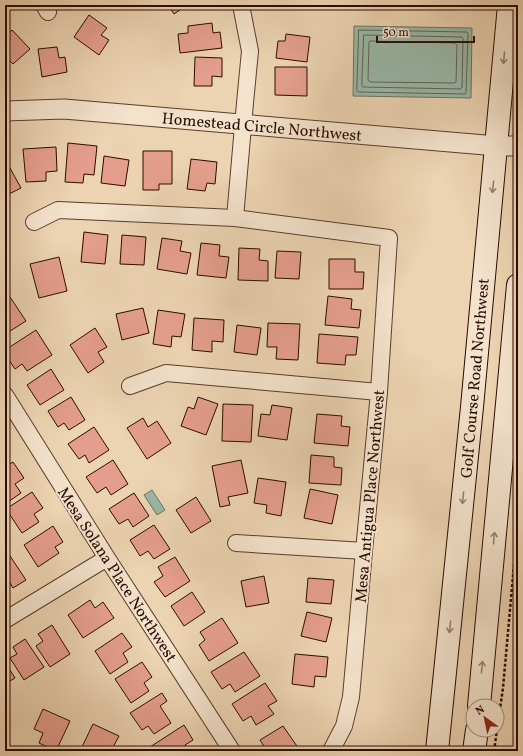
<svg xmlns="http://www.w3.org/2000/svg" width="523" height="756" viewBox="0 0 523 756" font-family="Vollkorn,serif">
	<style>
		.water { fill: #99b8a8; stroke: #6d7365 }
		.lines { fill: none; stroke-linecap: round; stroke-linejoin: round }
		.shore { stroke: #626254; stroke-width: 1 }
		.building { fill: #e59e8d; stroke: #2b0b00 }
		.minor-casing { stroke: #5b3d2c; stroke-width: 18 }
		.tertiary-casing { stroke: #5b3d2c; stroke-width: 21 }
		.secondary-casing { stroke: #2b0b00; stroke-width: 24 }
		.path { stroke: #2b0b00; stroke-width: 2.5; stroke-dasharray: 3 2; stroke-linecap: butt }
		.minor { stroke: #f3e2cc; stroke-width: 16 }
		.tertiary { stroke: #f3e2cc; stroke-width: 19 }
		.secondary { stroke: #f3e2cc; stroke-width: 22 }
		.oneway { stroke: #998170 }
		.labels { text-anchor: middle; stroke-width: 4; stroke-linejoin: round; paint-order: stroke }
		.street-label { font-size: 16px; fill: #2b0b00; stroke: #f3e2cc }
	</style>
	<rect width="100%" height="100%" fill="#ecd3b1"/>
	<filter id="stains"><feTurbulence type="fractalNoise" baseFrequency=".005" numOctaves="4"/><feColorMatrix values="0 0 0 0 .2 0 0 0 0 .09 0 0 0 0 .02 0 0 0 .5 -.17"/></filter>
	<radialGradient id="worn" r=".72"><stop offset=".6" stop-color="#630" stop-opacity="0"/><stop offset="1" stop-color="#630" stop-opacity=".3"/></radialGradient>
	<path class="water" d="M354 26 472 28 471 98 353 96Z
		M152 490 165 510 157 515 144 495Z"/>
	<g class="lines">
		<path class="shore" d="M359 30 467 32 468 34 466 93 465 94 358 92 357 90Z
			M364 35 462 37 463 39 462 88 460 89 363 87 362 86Z
			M370 41 455 43 457 45 456 82 454 83 370 82 368 80 369 43Z"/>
	</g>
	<path class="building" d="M168 5H187L174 14Z
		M89 15 107 28 101 35 109 40 99 55 74 37Z
		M212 23 213 33 220 32 222 48 180 53 178 34 188 33V26Z
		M12 30 30 49 13 64 7 58 5 60V36Z
		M286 34 310 37 307 62 276 58 278 41H285Z
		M57 47 59 58 65 57 67 72 42 77 38 49Z
		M195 57 222 58V77L212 76V86H194Z
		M275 67H307V96L275 95Z
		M68 143 97 146 94 175 84 174 83 183 65 182Z
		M56 147 57 171 46 172V181L26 182 23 149Z
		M143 151H172V184H159V190H143Z
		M104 156 129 160 125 186 101 183Z
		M5 159 21 188 5 196Z
		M191 159 217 162 215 184 207 183 205 191 187 189Z
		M84 232 108 235 105 264 81 262Z
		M122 235 146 237 144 265 120 264Z
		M162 238 182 241 180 251 191 253 187 274 157 269Z
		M201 243 220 245 219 256 229 257 226 278 197 275Z
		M239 248 260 249 259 260 268 261V281L238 280Z
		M277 251 301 252 299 279 275 278Z
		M59 257 67 291 39 298 30 264Z
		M329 259H355V272H364L363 289H329Z
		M328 296 352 299 351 309 361 310 359 328 325 325Z
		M10 297 26 321 7 333 5 330V300Z
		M143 308 149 333 122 340 116 314Z
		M158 310 185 314 181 337 172 336 171 347 153 344Z
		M194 318 224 320 223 342 212 341V352L192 350Z
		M268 323 300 324 298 360 276 359 277 347H267Z
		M237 325 261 328 257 355 234 352Z
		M95 328 107 347 98 352 104 362 88 373 70 345Z
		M36 330 52 355 27 371 22 364 15 369 5 354V350Z
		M319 334 358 337 356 355H346L345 365 317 363Z
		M51 369 64 390 40 405 27 385Z
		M71 397 85 420 69 430 64 423 58 427 48 411Z
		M198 397 218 404 206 435 181 426 188 407 194 409Z
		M223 404 253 405 251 442 222 441Z
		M272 405 292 408 287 440 258 436 261 414 270 415Z
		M317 414 342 416 341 426 350 427 348 446 314 443Z
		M143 418 148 427 157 421 171 443 147 459 127 428Z
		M94 427 109 450 89 463 85 455 79 459 68 444Z
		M311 455 334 457V467L342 468 341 485 309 483Z
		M113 460 128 484 111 495 106 487 97 493 86 477Z
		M241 460 248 493 228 497 230 505 220 507 212 466Z
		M13 462 24 478 15 484 21 493 5 504V467Z
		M258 478 286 482 281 516 266 513 267 505 254 503Z
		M310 489 338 495 332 524 304 518Z
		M32 492 43 508 34 514 39 522 22 533 6 509Z
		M134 493 149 516 133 527 128 519 119 524 109 509Z
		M196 497 211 521 191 533 176 510Z
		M154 525 170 549 154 559 148 551 140 556 130 540Z
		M53 526 63 542 55 547 59 553 38 567 24 545Z
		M8 553 26 580 13 588 8 580 5 582V555Z
		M175 557 190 581 165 597 154 582 163 576 158 567Z
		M264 576 269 603 246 607 241 581Z
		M308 578 334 580 331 604 306 602Z
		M192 592 205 612 184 626 171 606Z
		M90 600 95 608 103 602 114 618 83 638 68 615Z
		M307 612 332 618 326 642 301 636Z
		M222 618 238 643 209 661 199 645 205 640 200 632Z
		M52 625 70 654 50 667 36 646 43 641 38 634Z
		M122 633 132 647 123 653 128 662 110 674 95 651Z
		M25 639 44 667 24 680 10 658 17 654 13 647Z
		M244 652 260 676 235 692 230 684 222 689 211 672Z
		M295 654 328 657 326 677 315 676 314 687 292 684Z
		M5 662 15 678 5 684Z
		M142 662 152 677 144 683 149 691 131 703 115 679Z
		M265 683 277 701 268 706 274 714 256 725 251 716 243 721 232 704Z
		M162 693 167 701 160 706 171 723 154 734 148 726 142 730 130 713Z
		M43 709 70 721 56 751 39 743 43 733 34 729Z
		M93 724 119 736 111 751H80Z
		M184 725 193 740 185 745 188 751H153L150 747Z
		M283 726 299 749 296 751H267L260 740Z"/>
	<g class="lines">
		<g class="minor-casing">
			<path id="minor" d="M44 5 48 12
				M235 218 245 103 250 51 241 5
				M34 222 58 210 235 218 389 238 379 392 364 551 351 697 344 726 331 751
				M130 386 166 373 379 392
				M5 395 107 558 232 751
				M236 543 364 551
				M5 620 107 558"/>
		</g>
		<g class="tertiary-casing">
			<path id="tertiary" d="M5 111 64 109 497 146H518"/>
		</g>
		<g class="secondary-casing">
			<path id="secondary" d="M479 706 518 285
				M437 751 472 407 509 5
				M474 751 477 730"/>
		</g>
		<path class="path" d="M494 751 503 688 518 520"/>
		<use href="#minor" class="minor"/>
		<use href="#tertiary" class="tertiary"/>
		<use href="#secondary" class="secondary"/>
	</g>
	<defs><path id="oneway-shaft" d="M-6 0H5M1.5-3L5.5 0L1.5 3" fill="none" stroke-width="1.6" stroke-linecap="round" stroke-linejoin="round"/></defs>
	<g class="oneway">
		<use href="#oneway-shaft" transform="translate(504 58) rotate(95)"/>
		<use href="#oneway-shaft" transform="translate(493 187) rotate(96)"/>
		<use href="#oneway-shaft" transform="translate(463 498) rotate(96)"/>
		<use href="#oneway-shaft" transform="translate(494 538) rotate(-85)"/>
		<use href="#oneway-shaft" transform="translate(450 627) rotate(96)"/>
		<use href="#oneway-shaft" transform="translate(482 667) rotate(-85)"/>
	</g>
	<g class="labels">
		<g class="street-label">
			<text transform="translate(262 126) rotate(5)" y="6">Homestead Circle Northwest</text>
			<text transform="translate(474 378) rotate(-85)" y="6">Golf Course Road Northwest</text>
			<text transform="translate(369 496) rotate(-85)" y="6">Mesa Antigua Place Northwest</text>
			<text transform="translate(118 574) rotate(57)" y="6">Mesa Solana Place Northwest</text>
		</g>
	</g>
	<rect width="523" height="756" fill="none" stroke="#ecd3b1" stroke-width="20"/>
	<rect x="6" y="6" width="511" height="744" fill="none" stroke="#2b0b00" stroke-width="2"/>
	<rect x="10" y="10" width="503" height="736" fill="none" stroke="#2b0b00"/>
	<g transform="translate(485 718) rotate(327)"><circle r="19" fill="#f3e2cc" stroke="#a38c7a"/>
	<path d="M0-3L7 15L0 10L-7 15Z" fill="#8f2418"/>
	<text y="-6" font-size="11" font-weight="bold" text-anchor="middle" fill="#2b0b00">N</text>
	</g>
	<path d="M377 36v6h97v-6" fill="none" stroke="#2b0b00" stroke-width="2"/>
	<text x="383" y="36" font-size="12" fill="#2b0b00" stroke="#f3e2cc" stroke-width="3" paint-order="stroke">50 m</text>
	<rect width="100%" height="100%" filter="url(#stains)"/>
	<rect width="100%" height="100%" fill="url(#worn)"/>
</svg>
